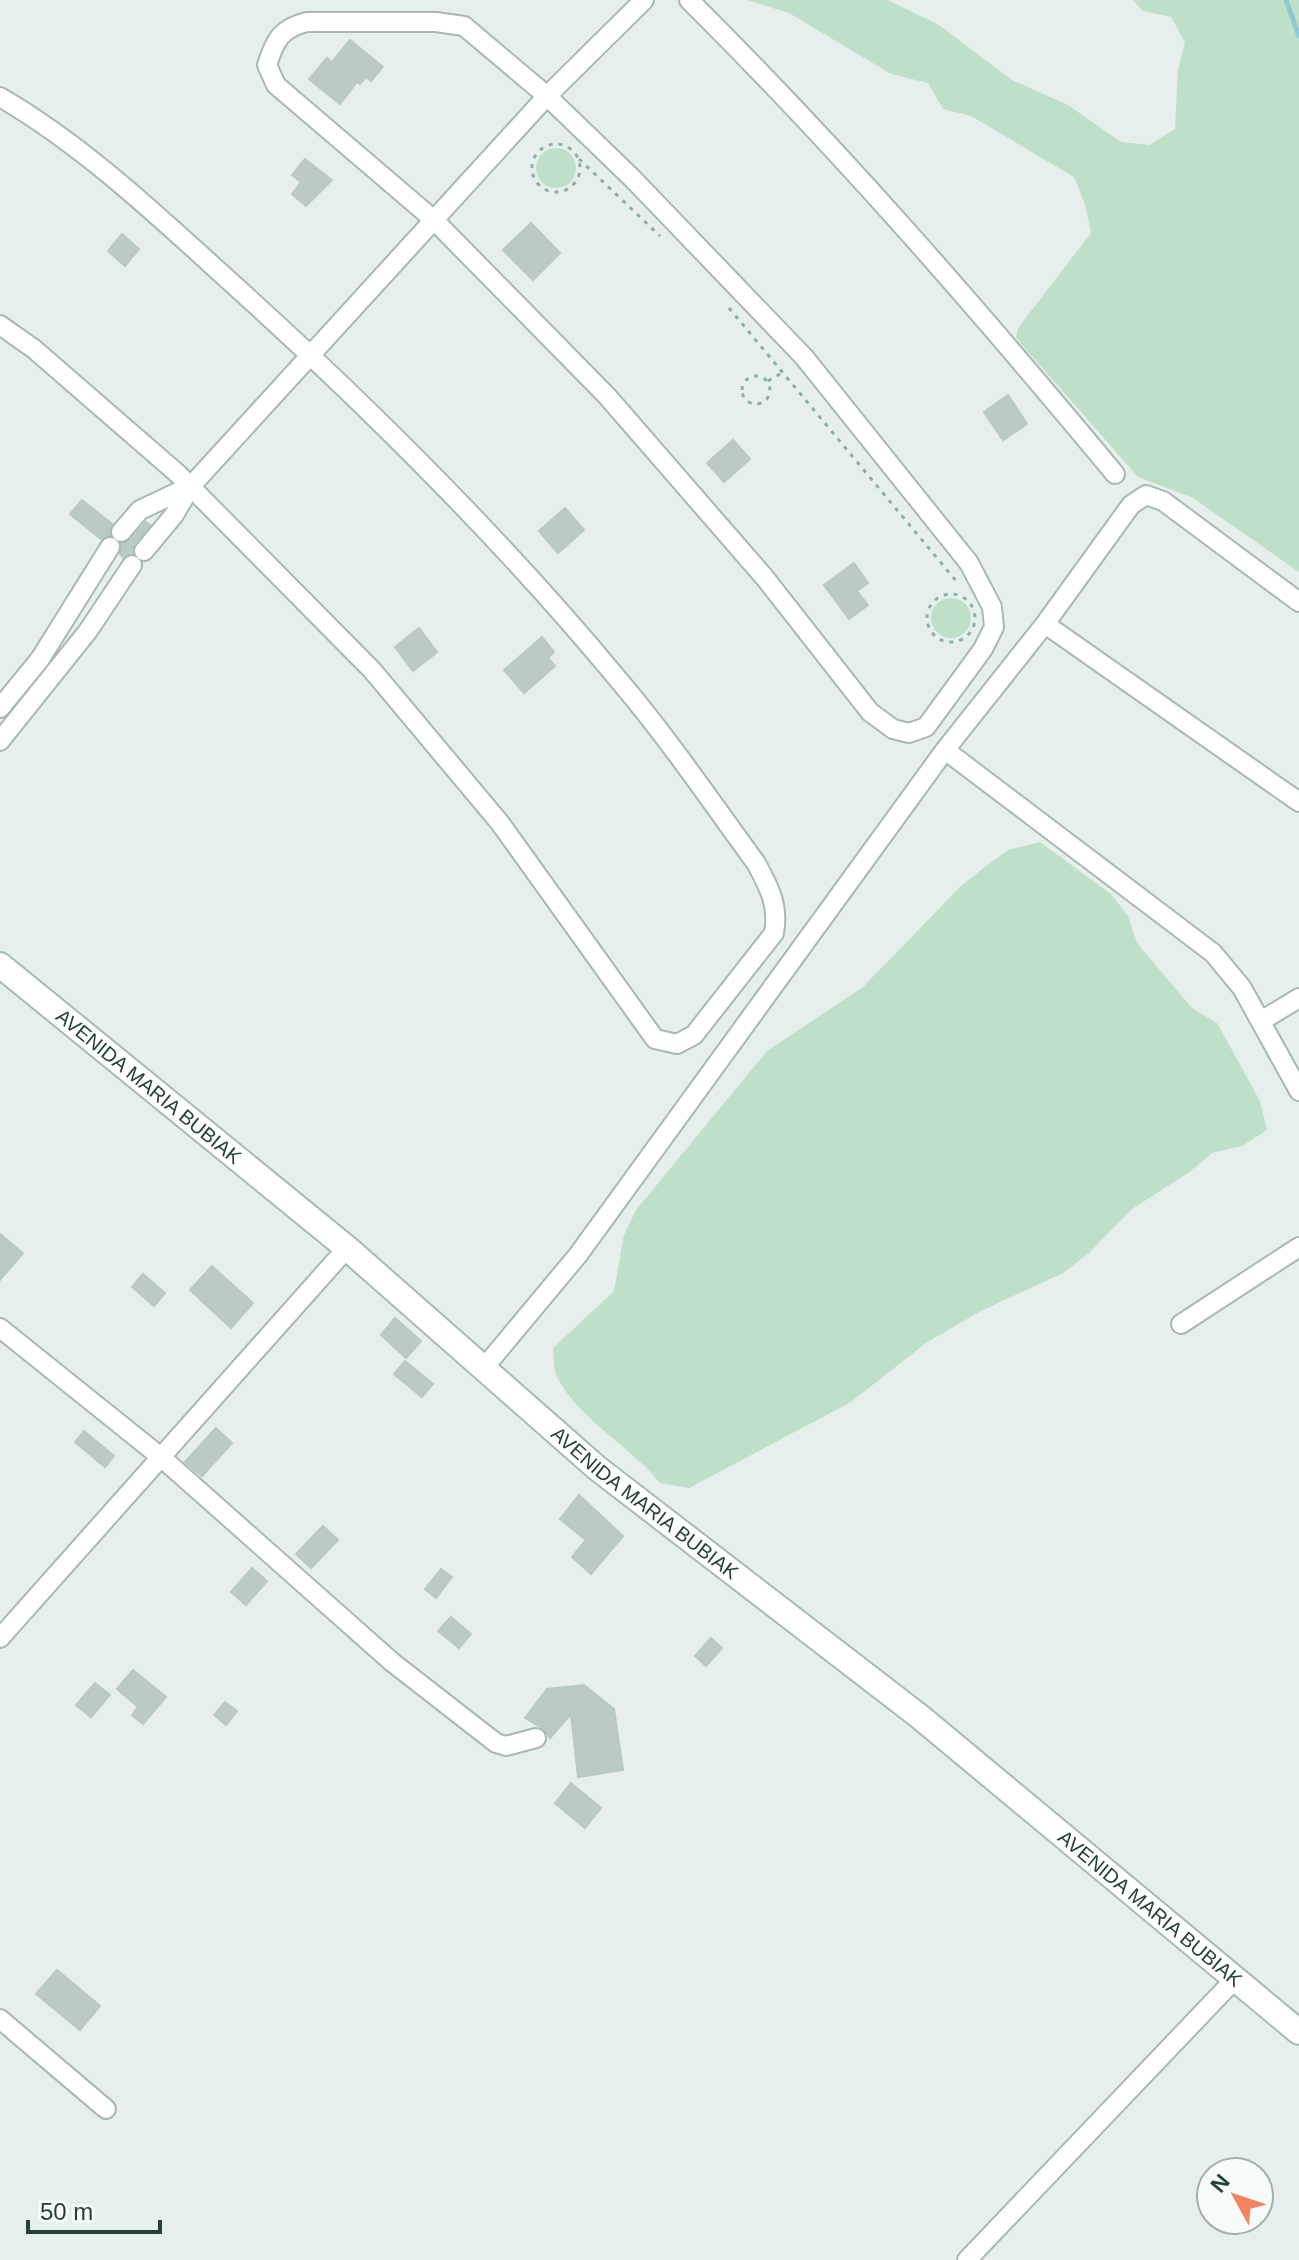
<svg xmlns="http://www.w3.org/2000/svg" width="1299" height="2260" viewBox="0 0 1299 2260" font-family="Arial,sans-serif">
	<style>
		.green { fill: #bfe0c8 }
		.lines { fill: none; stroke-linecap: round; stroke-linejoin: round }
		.stream { stroke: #8ec9d4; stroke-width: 5 }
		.building { fill: #bbcac4; stroke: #b8c9c2; stroke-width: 2 }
		.street-casing { stroke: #a8b8b2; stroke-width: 22 }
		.secondary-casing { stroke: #a4bbb3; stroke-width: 28 }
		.path { stroke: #86b3a5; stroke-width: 3; stroke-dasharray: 4 6; stroke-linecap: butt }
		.street { stroke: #fff; stroke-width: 18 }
		.secondary { stroke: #fff; stroke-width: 24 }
		.labels { text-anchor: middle; stroke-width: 6; stroke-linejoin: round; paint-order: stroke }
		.street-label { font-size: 20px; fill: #24423a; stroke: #f7fbf9 }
	</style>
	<rect width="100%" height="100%" fill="#e6efeb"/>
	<path class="green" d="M747 0H888L939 25 1012 80 1068 105 1121 142 1149 145 1175 129 1178 70 1185 42 1171 17 1143 11 1133 0H1299V572L1193 498 1138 477 1016 338 1018 328 1091 233 1085 204 1074 177 971 116 943 109 928 83 891 74 789 13Z
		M536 168a20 20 0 1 1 40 0a20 20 0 1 1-40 0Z
		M931 618a20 20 0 1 1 40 0a20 20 0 1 1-40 0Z
		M1040 842 1111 894 1128 916 1137 943 1192 1008 1217 1023 1260 1101 1267 1130 1242 1146 1212 1153 1188 1173 1132 1209 1089 1253 1063 1273 981 1311 926 1343 851 1402 689 1488 660 1483C631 1447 579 1419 558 1379 553 1371 554 1358 553 1348L614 1291 624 1235 636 1210 767 1051 863 987 962 885 985 867 1008 850Z"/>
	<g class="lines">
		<path class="stream" d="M1286 0 1299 36"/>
	</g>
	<path class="building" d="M350 40 383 67 371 81 366 77 360 84 357 82 340 104 309 79 327 58 332 62Z
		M305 159 332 180 306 206 292 194 301 182 292 175Z
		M531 223 560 253 533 280 503 250Z
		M122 234 139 249 125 266 108 251Z
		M1008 395 1027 424 1003 440 984 412Z
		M733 440 750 459 724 482 707 463Z
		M82 500 112 524 110 535 101 539 70 514Z
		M565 508 584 530 558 553 539 531Z
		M146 522 150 525 134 544 132 553 123 557 120 554 121 544 130 540Z
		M854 563 868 583 857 591 868 605 849 619 824 585Z
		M419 628 437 652 413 671 395 647Z
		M542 637 554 652 548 658 555 666 524 693 504 670Z
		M0 1234 23 1253 0 1280Z
		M212 1266 253 1303 231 1328 190 1290Z
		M143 1274 165 1293 154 1306 132 1287Z
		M395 1318 421 1341 406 1358 381 1335Z
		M405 1361 433 1384 422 1397 394 1374Z
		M216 1428 232 1443 202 1476 185 1462Z
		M84 1431 114 1456 105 1467 75 1442Z
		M579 1495 623 1536 591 1574 572 1557 586 1540 560 1519Z
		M323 1526 338 1540 311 1568 296 1554Z
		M252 1568 267 1581 246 1605 231 1592Z
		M441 1569 452 1577 436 1598 425 1589Z
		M451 1617 471 1634 459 1648 438 1631Z
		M711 1638 722 1648 706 1666 695 1656Z
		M133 1670 166 1697 143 1724 132 1715 138 1707 117 1689Z
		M95 1683 110 1695 91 1717 76 1705Z
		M584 1685 614 1709 623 1770 578 1777 571 1714 550 1738 544 1729 525 1718 547 1689Z
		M225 1702 237 1711 226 1725 214 1715Z
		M571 1783 601 1808 585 1828 555 1803Z
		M57 1970 100 2006 80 2030 36 1994Z"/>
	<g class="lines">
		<g class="street-casing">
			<path id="street" d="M689 0C841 151 978 309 1115 474
				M307 22H436L464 26 547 96 632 178 804 357 969 563 992 607 994 627 983 649 926 727 909 733 893 729 870 712 765 578 607 396 434 220 276 85 267 65C275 40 281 28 307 22Z
				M0 97C86 147 161 219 235 286 372 410 504 541 622 684 670 741 712 803 756 863 769 887 779 905 774 933L694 1035 677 1044 655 1039 500 823 372 670 178 474 34 349 0 325
				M121 532 140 510 191 486
				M144 551 174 515 191 486 547 96 644 0
				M1045 624 1299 802
				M0 708 40 659 110 547
				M0 741 88 631 132 565
				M945 750 1213 953 1242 988 1299 1091
				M1261 1021 1299 998
				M1181 1324 1299 1247
				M0 1328 162 1458 392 1662 496 1743 506 1746 536 1738
				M483 1369 578 1255 945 750 1045 624 1131 505 1146 495 1163 501 1299 602
				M0 1638 347 1248
				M0 2019 106 2109
				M967 2260 1236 1978"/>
		</g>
		<g class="secondary-casing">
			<g id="secondary">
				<path id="s1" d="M0 965 347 1248 597 1468 919 1716 1299 2032"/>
			</g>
		</g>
		<path class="path" d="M532 168a24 24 0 1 1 48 0a24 24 0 1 1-48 0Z
			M579 159 660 236
			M729 308 957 582
			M742 390a14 14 0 1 1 28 0a14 14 0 1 1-28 0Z
			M768 381 785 371
			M927 618a24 24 0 1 1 48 0a24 24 0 1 1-48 0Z"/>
		<use href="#street" class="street"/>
		<use href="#secondary" class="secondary"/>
	</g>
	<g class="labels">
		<g class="street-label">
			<text dy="7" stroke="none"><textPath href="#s1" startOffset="192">AVENIDA MARIA BUBIAK</textPath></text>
			<text dy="7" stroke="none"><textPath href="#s1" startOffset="840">AVENIDA MARIA BUBIAK</textPath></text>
			<text dy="7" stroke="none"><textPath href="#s1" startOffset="1488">AVENIDA MARIA BUBIAK</textPath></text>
		</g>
	</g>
	<g transform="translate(1235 2196) rotate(310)"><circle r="38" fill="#f7fbf9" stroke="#a3b1ad" stroke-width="2"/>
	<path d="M0-6L14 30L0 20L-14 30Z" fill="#f4845f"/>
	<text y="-12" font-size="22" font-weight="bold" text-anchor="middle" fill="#24423a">N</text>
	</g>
	<path d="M28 2220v12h132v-12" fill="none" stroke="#24423a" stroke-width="4"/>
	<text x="40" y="2220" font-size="24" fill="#24423a" stroke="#f7fbf9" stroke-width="6" paint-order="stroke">50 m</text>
</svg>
